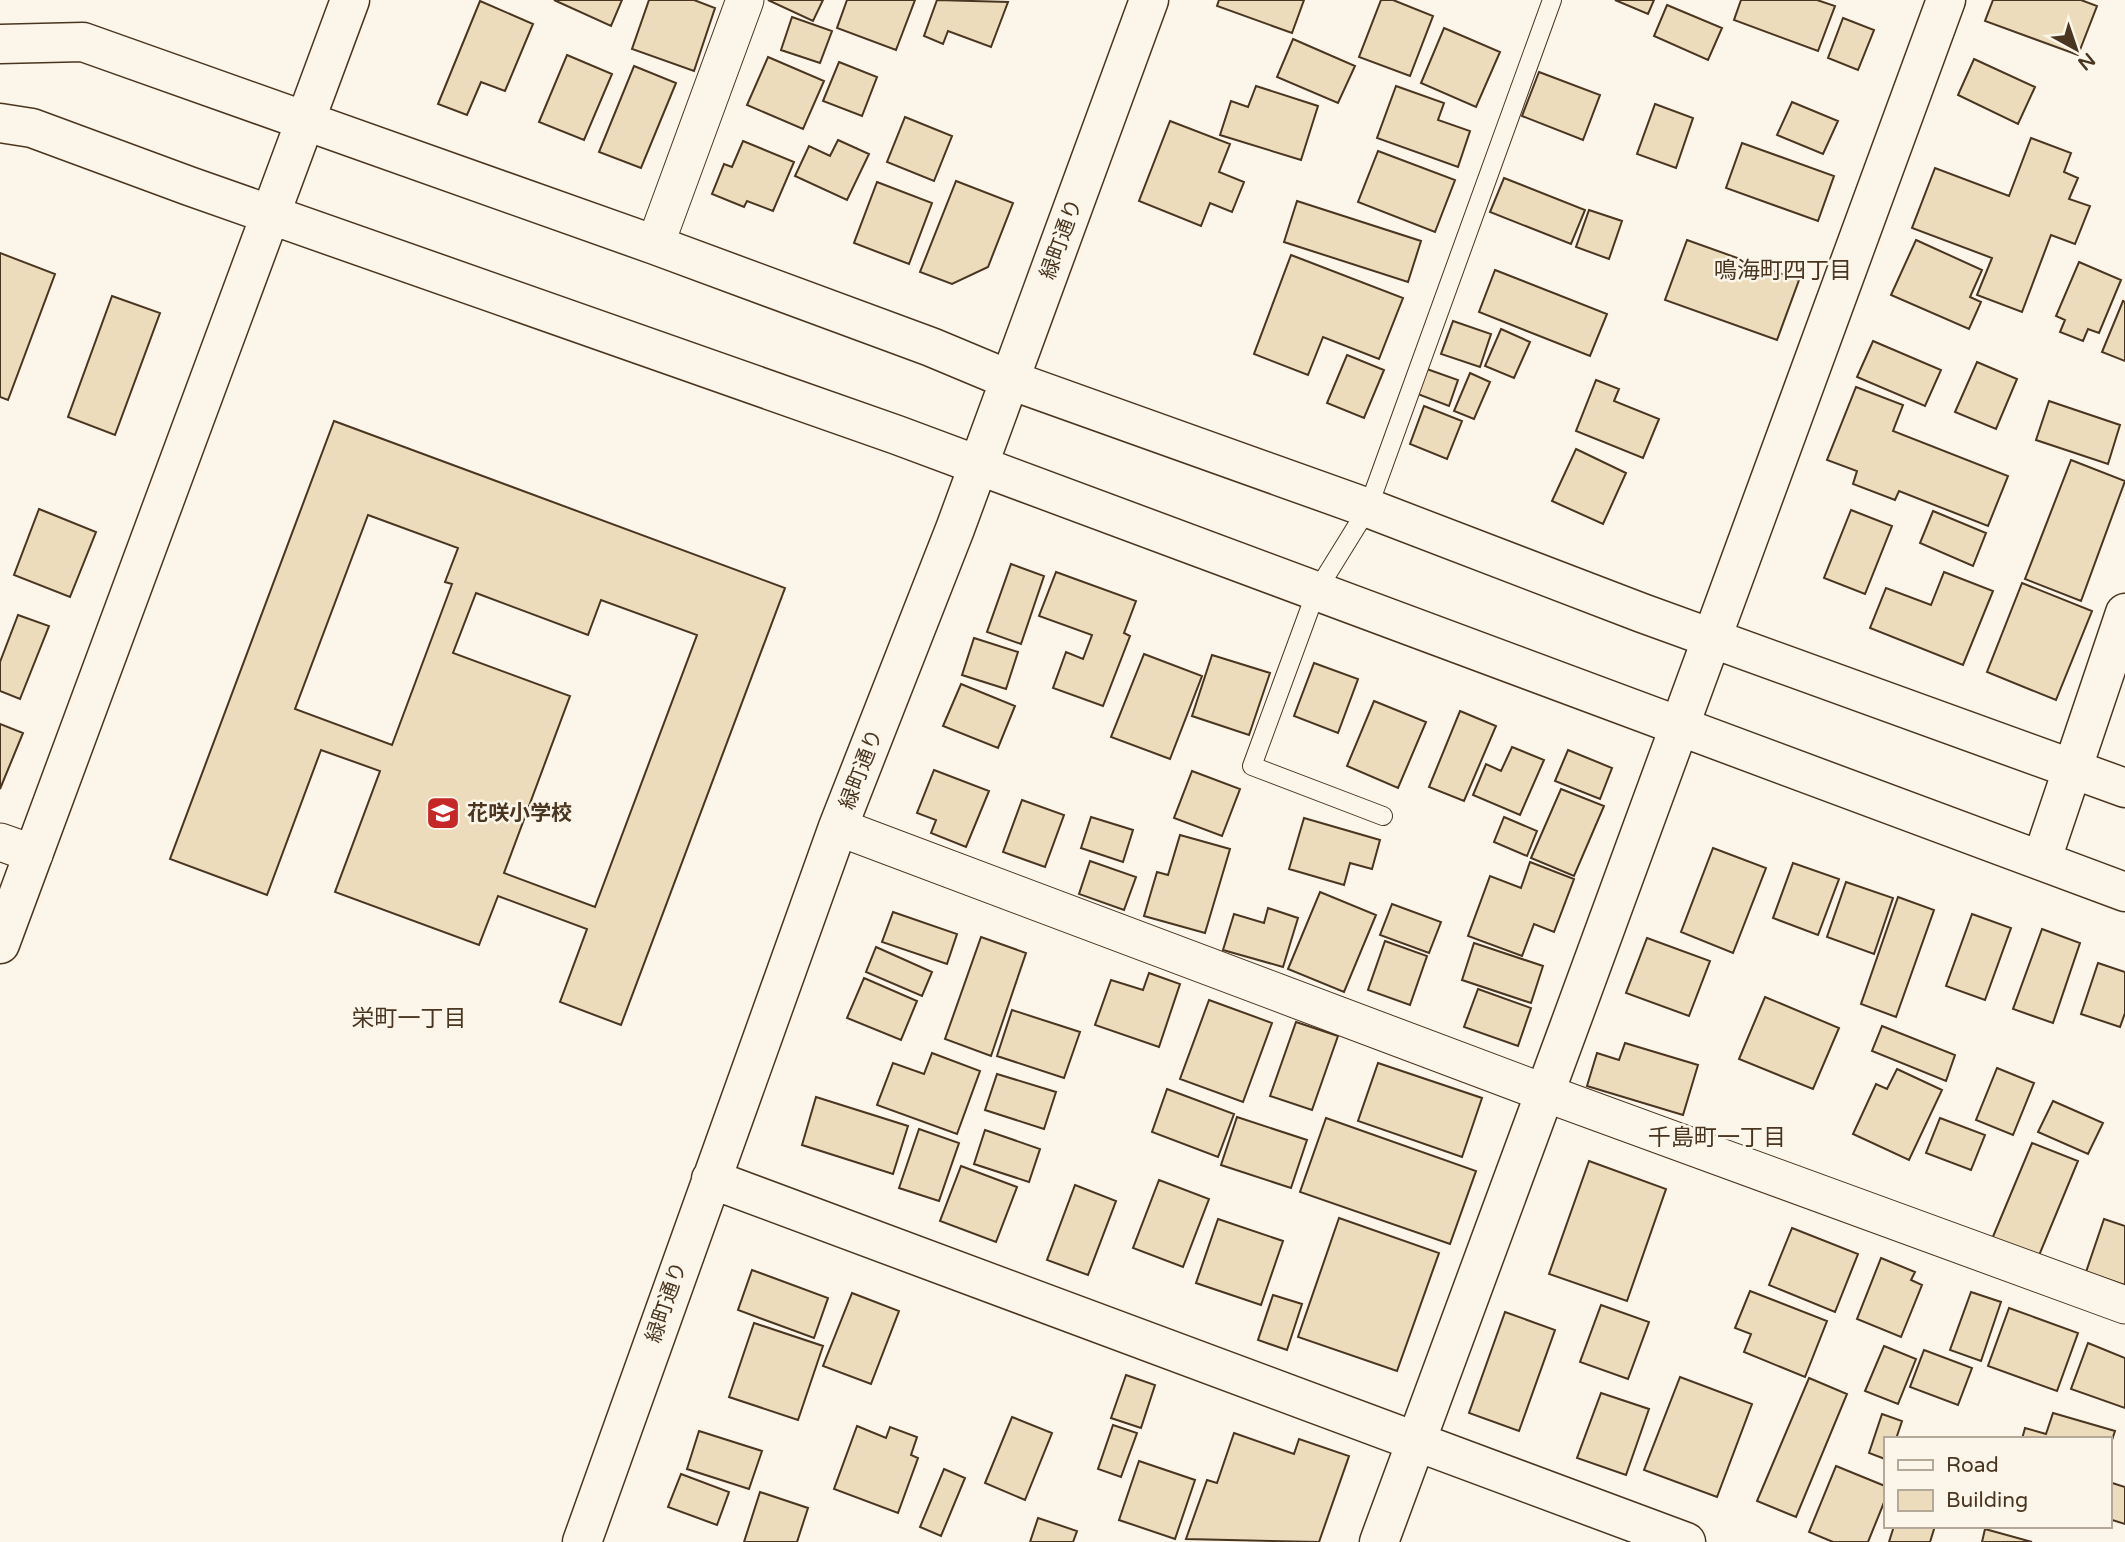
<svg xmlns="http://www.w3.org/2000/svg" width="2125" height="1542" viewBox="0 0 2125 1542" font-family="'Varela Round','Noto Sans JP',sans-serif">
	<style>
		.building { fill: #ecdcbc; stroke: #4a3520; stroke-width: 2; fill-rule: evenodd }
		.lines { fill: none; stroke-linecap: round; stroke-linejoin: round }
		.service-casing { stroke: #4a3520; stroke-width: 20 }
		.minor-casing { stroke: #4a3520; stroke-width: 39 }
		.tertiary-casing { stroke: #4a3520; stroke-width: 41 }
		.service { stroke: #fbf6e9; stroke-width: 18 }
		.minor { stroke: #fbf6e9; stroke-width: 37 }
		.tertiary { stroke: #fbf6e9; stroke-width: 38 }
		.labels { text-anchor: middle; stroke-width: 5; stroke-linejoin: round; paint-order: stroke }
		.street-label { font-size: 21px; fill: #4a3520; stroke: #fbf6e9 }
		.poi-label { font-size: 21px; font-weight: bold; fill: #4a3520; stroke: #fbf6e9; text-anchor: start }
		.neighbourhood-label { font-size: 23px; fill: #4a3520; stroke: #fbf6e9 }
	</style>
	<rect width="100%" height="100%" fill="#fbf6e9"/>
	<path class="building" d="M554 0H622L611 26Z
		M649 0H694L715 8 694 71 632 49Z
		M768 0H823L813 21Z
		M847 0H915L896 50 837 28Z
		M937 0 1008 2 991 47 948 31 943 44 924 36Z
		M1219 0H1304L1292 33 1217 6Z
		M1381 0H1393L1433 16 1410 76 1359 57Z
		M1615 0H1654L1648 14Z
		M1741 0H1817L1835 6 1818 51 1734 20Z
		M1993 0H2081L2097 6 2078 55 1985 21Z
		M480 1 533 24 505 91 481 82 467 115 438 104Z
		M1667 5 1722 28 1708 60 1654 36Z
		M792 17 832 31 820 63 781 50Z
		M1843 18 1874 30 1858 70 1828 58Z
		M1444 28 1500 52 1476 107 1421 83Z
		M1293 39 1355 66 1338 103 1277 77Z
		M567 55 612 74 584 140 539 122Z
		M768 57 824 81 803 129 747 105Z
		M1974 59 2035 87 2018 124 1958 95Z
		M839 62 877 77 862 116 823 101Z
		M634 66 676 83 641 168 599 152Z
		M1539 72 1600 95 1583 140 1522 116Z
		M1256 86 1318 106 1301 160 1220 135 1231 101 1248 107Z
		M1396 86 1444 103 1438 120 1470 131 1458 167 1377 138Z
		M1792 102 1838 121 1823 154 1777 135Z
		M1655 104 1693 118 1676 168 1637 154Z
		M905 117 952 136 934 181 887 162Z
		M1170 121 1230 144 1219 172 1244 182 1232 212 1210 203 1201 226 1139 201Z
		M2031 138 2071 153 2064 172 2078 178 2069 199 2090 206 2075 244 2051 235 2022 312 1977 295 1992 258 1912 228 1935 168 2009 196Z
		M838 140 869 154 847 200 795 176 809 146 830 156Z
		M743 141 794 162 773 211 747 201 744 207 712 194 724 164 732 167Z
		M1742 143 1834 176 1818 221 1726 188Z
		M1378 151 1455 180 1435 232 1358 202Z
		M1504 178 1585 210 1571 244 1490 212Z
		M956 181 1013 203 988 267 952 284 920 272Z
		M877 182 932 203 909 264 854 243Z
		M1297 201 1421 241 1408 282 1284 242Z
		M1589 210 1622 221 1609 259 1576 247Z
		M1687 240 1799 280 1777 340 1665 300Z
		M1916 240 1982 270 1970 297 1981 302 1969 329 1891 295Z
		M0 253 55 274 8 400 0 397Z
		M1291 255 1403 298 1379 359 1323 337 1308 375 1254 354Z
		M2079 262 2121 280 2099 333 2088 329 2083 341 2060 332 2065 320 2056 316Z
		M1495 270 1607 314 1590 356 1479 312Z
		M112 296 160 313 115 435 68 417Z
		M2123 301 2125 302V361L2102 352Z
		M1453 321 1491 334 1480 367 1441 354Z
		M1501 329 1530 342 1514 378 1485 366Z
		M1873 341 1941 370 1925 406 1857 377Z
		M1347 355 1384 370 1364 418 1327 403Z
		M1977 362 2017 379 1996 429 1955 412Z
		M1424 368 1458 380 1449 406 1415 393Z
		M1470 373 1490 382 1474 419 1454 411Z
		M1596 380 1619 389 1614 401 1659 419 1643 458 1576 431Z
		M1856 387 1903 405 1893 431 2008 476 1988 526 1899 491 1895 500 1853 484 1857 471 1827 460Z
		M2049 401 2120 425 2108 464 2036 440Z
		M1424 406 1462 421 1447 459 1410 444Z
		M334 421 785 588 621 1025 560 1002 587 929 498 896 479 945 335 892 380 771 321 750 267 895 170 859ZM368 515 458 548 445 582 452 584 392 745 295 709ZM476 593 588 635 601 600 697 635 595 907 504 873 570 696 453 653Z
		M1576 449 1626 473 1603 524 1552 501Z
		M2071 460 2125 481 2081 601 2025 579Z
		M39 509 96 532 70 597 14 575Z
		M1851 510 1892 526 1865 594 1824 578Z
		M1933 511 1986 533 1973 566 1920 543Z
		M1011 564 1044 576 1021 644 987 632Z
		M1056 572 1136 601 1124 633 1130 636 1103 706 1053 688 1066 652 1083 659 1092 635 1039 616Z
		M1944 572 1993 591 1963 665 1870 628 1886 588 1931 605Z
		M2022 583 2092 611 2056 700 1987 672Z
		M18 615 49 626 20 699 0 691V662Z
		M974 638 1018 652 1006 689 962 675Z
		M1144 654 1202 676 1170 759 1111 737Z
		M1212 655 1270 673 1249 735 1192 716Z
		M1314 663 1358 679 1338 733 1294 716Z
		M961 684 1015 706 998 748 943 726Z
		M1374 701 1426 722 1398 788 1347 766Z
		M1460 711 1496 726 1464 801 1429 787Z
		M0 724 23 733 0 789Z
		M1512 747 1544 760 1520 815 1473 795 1486 764 1501 771Z
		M1568 750 1612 768 1600 799 1555 781Z
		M934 770 989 791 966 847 931 833 936 820 917 813Z
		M1192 771 1240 789 1222 836 1174 818Z
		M1561 789 1604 806 1574 876 1531 858Z
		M1022 800 1064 815 1045 867 1003 852Z
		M1091 817 1133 830 1123 862 1081 848Z
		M1504 817 1537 831 1527 856 1494 842Z
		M1304 818 1380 840 1372 869 1350 863 1344 885 1289 869Z
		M1180 835 1230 849 1205 933 1144 916 1157 872 1168 875Z
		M1713 848 1766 868 1733 953 1681 932Z
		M1090 861 1136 877 1124 910 1079 894Z
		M1530 862 1574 879 1554 932 1534 924 1522 956 1468 936 1490 876 1521 888Z
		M1793 863 1839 879 1818 935 1773 918Z
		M1846 882 1893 898 1874 954 1827 937Z
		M1320 892 1376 915 1344 992 1288 969Z
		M1898 897 1934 910 1896 1017 1861 1004Z
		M1392 904 1441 922 1429 953 1380 935Z
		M1268 908 1298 918 1283 967 1223 950 1234 914 1264 923Z
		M893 912 957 934 947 964 882 942Z
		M1972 914 2011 928 1985 1000 1946 986Z
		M2042 929 2080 943 2053 1023 2013 1009Z
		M981 937 1026 953 991 1056 945 1039Z
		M1647 938 1710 961 1689 1016 1626 993Z
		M1385 941 1427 956 1410 1005 1368 990Z
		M1474 943 1543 966 1531 1003 1462 980Z
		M876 947 932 972 922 996 866 972Z
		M2098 963 2125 972V1013L2120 1027 2081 1014Z
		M1149 973 1180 984 1159 1047 1095 1025 1111 980 1143 990Z
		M864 978 917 1001 901 1040 847 1018Z
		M1478 989 1531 1008 1518 1046 1464 1027Z
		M1765 997 1839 1028 1813 1089 1739 1059Z
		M1209 1000 1272 1023 1243 1102 1180 1079Z
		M1012 1010 1080 1032 1064 1078 997 1056Z
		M1296 1022 1338 1036 1312 1110 1270 1096Z
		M1882 1026 1955 1055 1946 1081 1872 1051Z
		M1625 1043 1698 1065 1683 1115 1587 1086 1597 1053 1619 1060Z
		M932 1053 980 1071 957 1134 877 1105 893 1063 924 1074Z
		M1378 1063 1482 1098 1462 1157 1358 1121Z
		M1997 1068 2034 1083 2013 1135 1976 1120Z
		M1897 1069 1942 1090 1909 1160 1853 1134 1876 1084 1887 1089Z
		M997 1074 1056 1092 1044 1129 985 1110Z
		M1167 1089 1234 1114 1218 1157 1152 1132Z
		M816 1097 908 1126 893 1174 802 1145Z
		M2053 1101 2103 1123 2088 1154 2038 1132Z
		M1237 1117 1307 1140 1291 1188 1221 1165Z
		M1326 1118 1476 1171 1450 1244 1300 1192Z
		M1940 1118 1985 1135 1971 1170 1926 1153Z
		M919 1129 959 1143 939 1201 899 1188Z
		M985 1130 1040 1149 1029 1182 974 1164Z
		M2032 1143 2078 1161 2038 1258 1992 1239Z
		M1589 1161 1666 1189 1627 1301 1549 1274Z
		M961 1166 1017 1187 996 1242 940 1221Z
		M1159 1180 1209 1199 1183 1267 1133 1248Z
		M1075 1185 1116 1201 1088 1275 1047 1260Z
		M1339 1218 1439 1253 1397 1371 1298 1337Z
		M1218 1219 1283 1241 1261 1305 1196 1283Z
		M2104 1219 2125 1226V1285L2086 1272Z
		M1792 1228 1858 1254 1835 1312 1769 1285Z
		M1881 1258 1915 1272 1911 1280 1922 1285 1901 1337 1857 1319Z
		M752 1270 828 1298 814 1338 738 1310Z
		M1750 1291 1827 1321 1805 1377 1744 1352 1751 1334 1735 1328Z
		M1971 1292 2001 1302 1981 1361 1950 1350Z
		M852 1293 899 1311 871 1384 823 1366Z
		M1273 1295 1302 1304 1287 1350 1258 1340Z
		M1601 1305 1649 1322 1628 1379 1580 1362Z
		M2009 1308 2078 1333 2057 1391 1988 1366Z
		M1505 1312 1555 1330 1519 1431 1469 1413Z
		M754 1323 823 1346 798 1420 729 1397Z
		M2088 1343 2125 1358V1408L2071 1389Z
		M1884 1346 1916 1359 1898 1404 1865 1391Z
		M1924 1350 1972 1368 1958 1405 1910 1387Z
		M1126 1375 1155 1385 1141 1428 1111 1418Z
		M1680 1377 1752 1404 1717 1497 1644 1470Z
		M1809 1378 1847 1394 1796 1517 1757 1501Z
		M1601 1393 1649 1409 1626 1475 1577 1458Z
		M2053 1413 2115 1431 2109 1449V1439H2022L2025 1428 2046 1434Z
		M1882 1414 1902 1421 1896 1439H1885V1459L1869 1453Z
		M1012 1417 1052 1433 1025 1500 985 1483Z
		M1113 1425 1137 1433 1121 1477 1098 1469Z
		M857 1426 886 1438 890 1427 917 1437 911 1455 918 1458 898 1513 834 1489Z
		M699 1431 762 1451 749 1489 687 1469Z
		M1234 1433 1294 1454 1299 1439 1349 1456 1319 1542 1186 1539 1207 1480 1217 1483Z
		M1139 1461 1195 1480 1175 1539 1119 1520Z
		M1836 1466 1885 1486V1500L1868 1542H1833L1809 1532Z
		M944 1469 965 1478 941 1536 920 1527Z
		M681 1474 729 1492 717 1525 668 1507Z
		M2109 1482 2125 1487V1524L2109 1519Z
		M760 1492 808 1508 797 1542H744Z
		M1038 1518 1077 1531 1073 1542H1030Z
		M1894 1526H1935L1930 1542H1889Z
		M1985 1529 2032 1542H1982Z"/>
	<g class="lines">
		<g class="service-casing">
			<path id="service" d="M1383 816 1252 766 1316 592 1368 508 1552 0"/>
		</g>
		<g class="minor-casing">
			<path id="minor" d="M655 245 745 0
				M838 827 1545 1093 2125 1305
				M0 842 34 854"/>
		</g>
		<g class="tertiary-casing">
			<path id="tertiary" d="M0 44 83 42 655 245 931 347 1010 380 1368 508 1642 613 2125 788
				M0 123 32 128 189 186 897 435 2125 892
				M2042 859 2125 613
				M0 944 350 0
				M711 1179 1686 1542
				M582 1542 838 827 955 529 1149 0
				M1379 1542C1568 1028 1760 515 1946 0"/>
		</g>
		<use href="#service" class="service"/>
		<use href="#minor" class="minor"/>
		<use href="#tertiary" class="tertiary"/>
	</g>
	<defs>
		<g id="school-square" transform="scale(1.75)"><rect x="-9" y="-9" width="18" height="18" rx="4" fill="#c62828" stroke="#fbf6e9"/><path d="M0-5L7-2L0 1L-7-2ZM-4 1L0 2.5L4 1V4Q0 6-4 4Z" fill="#fff"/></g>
	</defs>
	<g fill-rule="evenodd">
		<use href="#school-square" x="443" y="813"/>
	</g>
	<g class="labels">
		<g class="street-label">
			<text transform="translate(1061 239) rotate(-70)" y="7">緑町通り</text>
			<text transform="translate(861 769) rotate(-69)" y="7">緑町通り</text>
			<text transform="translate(666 1302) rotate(-71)" y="7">緑町通り</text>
		</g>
		<g class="poi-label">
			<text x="467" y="820">花咲小学校</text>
		</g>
		<g class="neighbourhood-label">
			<text x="1783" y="278">鳴海町四丁目</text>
			<text x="409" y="1026">栄町一丁目</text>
			<text x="1717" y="1145">千島町一丁目</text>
		</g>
	</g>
	<rect x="1884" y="1437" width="228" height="91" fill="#fbf6e9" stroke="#b4a999" stroke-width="2"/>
	<rect x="1898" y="1460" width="35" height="10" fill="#fbf6e9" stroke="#b4a999" stroke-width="2"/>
	<text x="1946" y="1472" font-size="21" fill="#4a3520">Road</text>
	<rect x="1898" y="1490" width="35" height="21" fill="#ecdcbc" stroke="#b4a999" stroke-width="2"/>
	<text x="1946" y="1507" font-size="21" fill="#4a3520">Building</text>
	<g transform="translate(2076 49) rotate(140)" stroke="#fbf6e9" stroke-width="5" paint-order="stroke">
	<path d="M0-5L12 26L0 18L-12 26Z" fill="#4a3520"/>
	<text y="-10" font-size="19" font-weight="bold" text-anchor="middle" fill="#4a3520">N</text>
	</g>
</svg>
